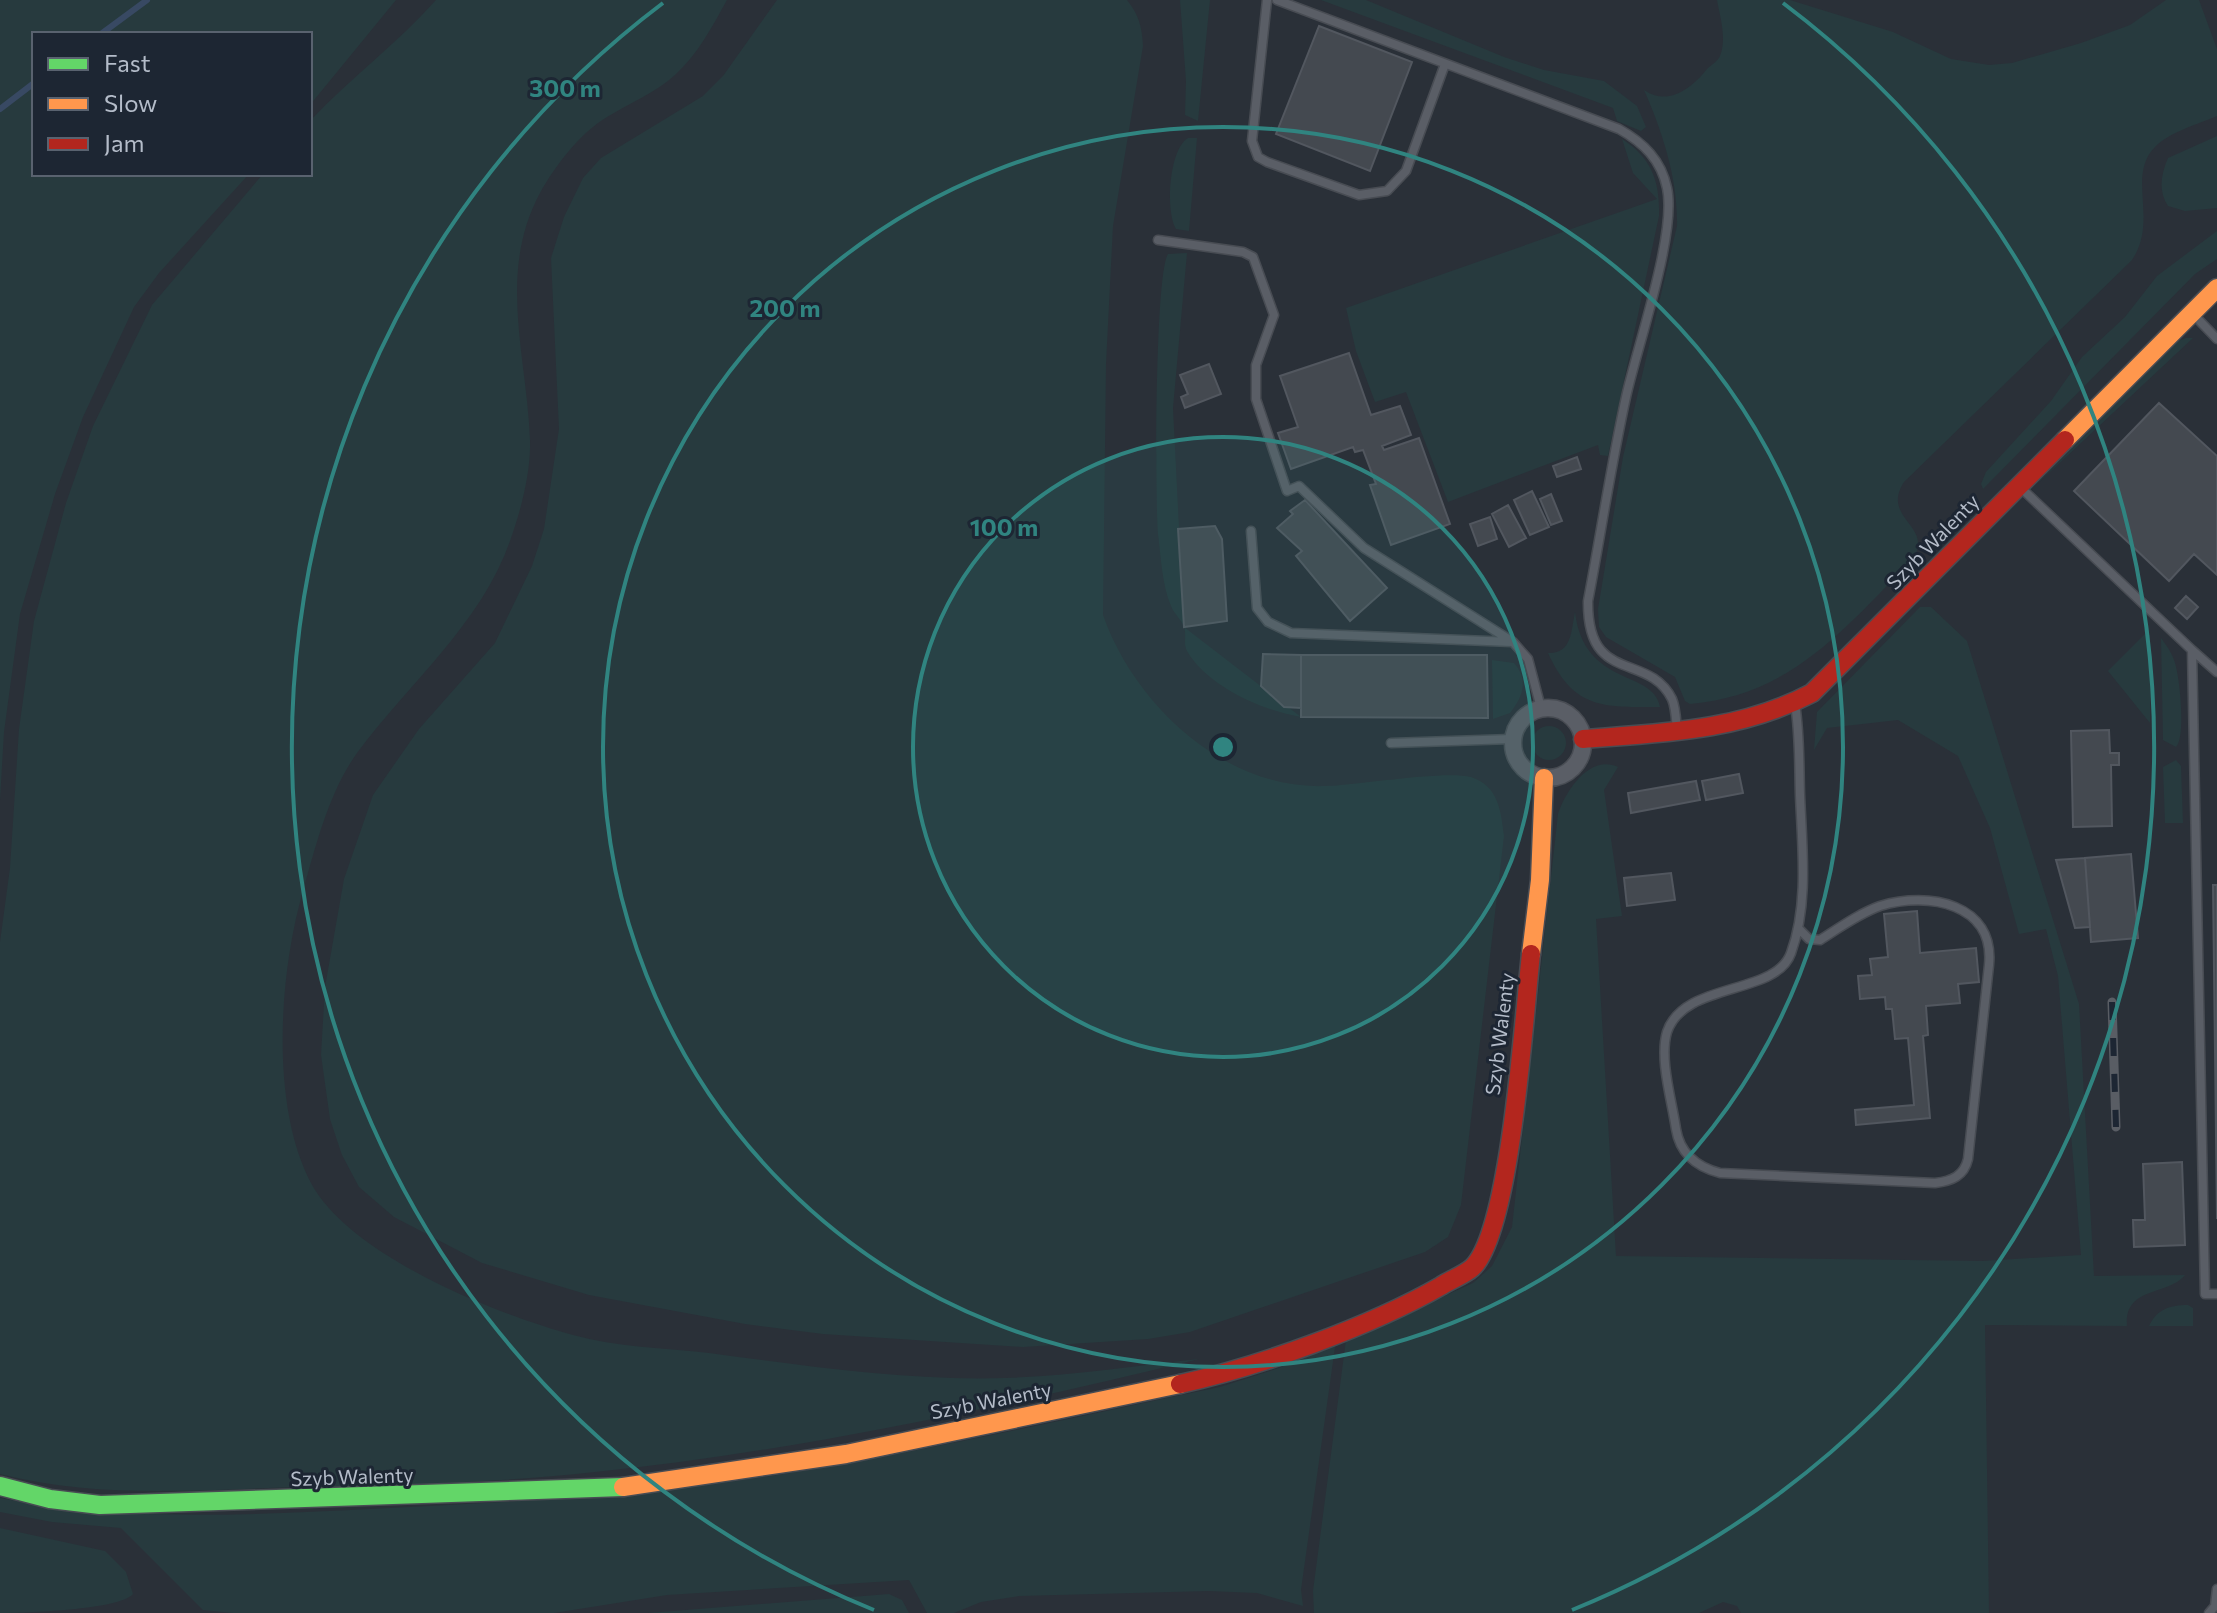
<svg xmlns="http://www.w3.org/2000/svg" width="2217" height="1613" viewBox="0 0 2217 1613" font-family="Commissioner,sans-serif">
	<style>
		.green { fill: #273a3e }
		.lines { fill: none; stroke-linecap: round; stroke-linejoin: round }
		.stream { stroke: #384963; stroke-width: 6 }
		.building { fill: #444950; stroke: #52575f; stroke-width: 2 }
		.lane-casing { stroke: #484c53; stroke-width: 11 }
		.street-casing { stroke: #484c53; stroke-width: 19 }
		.fast-casing { stroke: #484c53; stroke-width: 21 }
		.slow-casing { stroke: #484c53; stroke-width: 21 }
		.jam-casing { stroke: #484c53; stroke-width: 21 }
		.lane { stroke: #5a5e66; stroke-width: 8 }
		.street { stroke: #5a5e66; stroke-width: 16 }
		.fast { stroke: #63d668; stroke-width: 18 }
		.slow { stroke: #ff974d; stroke-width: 18 }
		.jam { stroke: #b3261e; stroke-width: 18 }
		.rail-casing { stroke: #595d64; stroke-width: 9 }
		.rail { stroke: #1d2633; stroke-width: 6; stroke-dasharray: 18; stroke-linecap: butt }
		.ring { fill: none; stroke: #308480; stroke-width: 4 }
		.labels { text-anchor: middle; stroke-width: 6; stroke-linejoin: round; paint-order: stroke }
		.street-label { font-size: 20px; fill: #b4bcc9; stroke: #1d2633 }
		.centre { fill: #308480; stroke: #1d2633; stroke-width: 4 }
		.ring-label { font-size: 24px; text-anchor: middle; font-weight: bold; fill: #308480; stroke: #1d2633; stroke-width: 6; stroke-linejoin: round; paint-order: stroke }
	</style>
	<rect width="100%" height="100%" fill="#2a3038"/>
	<path class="green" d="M0 0H396L310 105V34H34V174H249L159 273 134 307 83 417 55 494 20 614 4 732 0 800Z
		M436 0H727C712 27 698 54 675 75 655 93 630 103 607 117 580 133 555 166 540 193 497 273 527 356 530 440 531 473 521 510 510 541 481 624 408 684 357 753 329 792 316 845 303 891 279 974 270 1105 311 1183 350 1256 496 1314 573 1335 616 1347 665 1348 709 1353 807 1366 906 1381 1005 1378 1070 1376 1134 1366 1199 1359 1001 1407 798 1451 595 1472 496 1483 396 1485 297 1487 197 1490 97 1499 0 1474V942L10 868 19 729 34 621 66 503 93 426 152 305 263 174H310V121C350 78 397 44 436 0Z
		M777 0H1127C1139 15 1142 27 1143 46L1113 226 1106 364 1103 615C1134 704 1225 790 1325 786 1358 785 1445 770 1471 777 1499 786 1501 812 1504 836L1461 1205 1448 1237 1425 1252 1190 1332 1148 1339 1023 1347 823 1334 745 1324 589 1295 482 1263 394 1217 359 1187 342 1155 330 1119 321 1055 325 987 344 879 373 795 419 729 495 643 532 566 544 529 559 429 551 258 564 217 583 178 601 158 703 96 723 76Z
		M1180 0H1210L1198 121 1185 115 1186 81Z
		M1321 0H1366L1504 57 1544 70 1604 81 1637 106 1646 127 1641 131 1617 121 1613 108Z
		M1717 0H1790L1893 32 1951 59 1989 65 2012 63 2081 43 2130 25 2166 0H2199L2217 49V116C2199 124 2169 132 2155 147 2126 176 2159 220 2132 260L1904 482C1880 519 1936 526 1912 560 1845 628 1792 695 1690 704L1685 701 1675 677 1606 637 1599 627 1598 609 1623 457 1677 226C1678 180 1663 133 1644 90 1668 107 1692 88 1707 69 1711 65 1718 61 1720 56 1727 38 1720 17 1717 0Z
		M2217 136V208L2185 211 2168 206C2158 191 2161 174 2168 158Z
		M1188 138H1197L1189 231 1176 229C1165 211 1169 149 1188 138Z
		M1622 139C1652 158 1660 182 1659 216L1608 456 1600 455 1598 445 1448 502 1406 392 1375 402 1356 351 1346 308 1657 199 1633 173Z
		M2217 231V259L2195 274 1983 489 1981 484 1986 472 2051 401 2082 357 2125 317 2157 276Z
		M1187 253 1173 408 1184 627 1301 717C1263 711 1207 686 1187 651 1183 644 1187 635 1184 627 1182 620 1174 614 1171 606 1162 585 1161 557 1158 534 1155 499 1155 274 1168 254Z
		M2186 338H2193L2036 485 2178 341Z
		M1920 607H1931L1967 641 2079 1004 2094 1276 2185 1275C2168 1296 2124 1286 2127 1326L1985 1325 1989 1613H1741L1737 1606 1723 1602 1699 1613H1314L1313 1591 1346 1340 1473 1283 1492 1266 1512 1227 1558 814C1566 790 1590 754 1618 767L1604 790 1622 916 1596 919 1616 1256 1982 1261 2081 1255 2058 976 2046 929 2019 934 1990 828 1958 756 1898 720 1827 728 1814 750 1817 712Z
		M1575 612C1584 688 1654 669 1660 707 1604 707 1574 710 1548 653 1572 654 1571 631 1575 612Z
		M2146 633 2150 635V723L2108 671Z
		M2161 638C2166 645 2171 651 2174 660 2180 675 2186 737 2176 747L2163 740Z
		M1492 660 1514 663C1529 680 1523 697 1510 713L1493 719Z
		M1532 743a17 17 0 1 1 34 0a17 17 0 1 1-34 0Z
		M2176 760 2181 766 2183 823H2165L2163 767Z
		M2188 1305 2193 1308V1326H2149C2157 1309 2170 1305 2188 1305Z
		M1336 1340 1301 1590 1303 1606 1257 1593 1209 1591 1019 1596 981 1602 954 1613H927L909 1580 667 1595 554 1613H233L203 1610 121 1528 52 1522 0 1512V1498C122 1522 246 1515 370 1509 512 1502 655 1495 795 1472 937 1449 1078 1416 1220 1387L1279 1368Z
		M0 1528 105 1551 126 1572 133 1594C119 1610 24 1613 0 1613Z
		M889 1594 902 1600 909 1613H648Z"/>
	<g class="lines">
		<path class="stream" d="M101 34 147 0
			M0 109 34 83"/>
	</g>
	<path class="building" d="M1319 26 1412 62 1370 171 1276 134Z
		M1349 353 1371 415 1400 406 1411 435 1382 446 1384 450 1419 438 1450 524 1391 545 1370 485 1376 484 1363 450 1355 452 1353 447 1291 469 1278 433 1298 427 1280 376Z
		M1209 364 1221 394 1185 408 1181 397 1188 394 1180 375Z
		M2159 403 2217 456V575L2194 554 2169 581 2074 491Z
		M1577 457 1581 469 1557 477 1553 466Z
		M1532 491 1549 527 1530 535 1514 500Z
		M1551 494 1562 521 1551 525 1540 499Z
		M1305 500 1387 588 1350 621 1296 556 1302 551 1277 528 1293 514 1290 511Z
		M1508 505 1526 538 1509 547 1492 514Z
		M1490 517 1497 539 1478 546 1470 524Z
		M1215 526 1222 539 1227 621 1184 627 1178 529Z
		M2186 596 2198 607 2187 619 2175 608Z
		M1263 654 1301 655V708L1284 707 1261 686Z
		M1301 655H1487L1488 718 1301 717Z
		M2109 730 2110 753H2119V765H2111L2112 826 2073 827 2071 731Z
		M1739 774 1743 793 1706 800 1702 781Z
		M1696 781 1700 800 1631 813 1628 793Z
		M2131 854 2138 938 2091 942 2085 858Z
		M2085 858 2090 927 2075 928 2056 860Z
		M1671 873 1675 900 1627 906 1624 878Z
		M2213 885H2217V1219Z
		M1917 911 1920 953 1976 948 1979 982 1958 984 1960 1003 1926 1006 1928 1035 1923 1036 1930 1118 1856 1125 1855 1110 1914 1105 1908 1038 1895 1039 1892 1009H1886L1885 997 1860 999 1858 976 1872 975 1870 959 1888 957 1884 914Z
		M2182 1162 2185 1245 2134 1247 2133 1220H2145L2143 1164Z"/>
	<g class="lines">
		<g class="lane-casing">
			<path id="lane" d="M1267 0 1252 141 1258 157 1267 162 1359 195 1387 191 1406 171 1445 64
				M1277 0 1619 129C1644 143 1661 160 1667 188 1677 233 1637 347 1626 397 1611 465 1601 533 1588 601 1587 686 1648 651 1672 699 1676 708 1676 721 1677 731
				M1158 240 1243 252 1253 257 1274 315 1256 365V399L1287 491 1299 486 1364 548 1513 642 1528 659 1541 708
				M2194 315 2217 339
				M2019 486 2192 650 2205 1294H2217
				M1251 531 1257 608 1268 622 1291 633 1512 642
				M2192 650 2217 672
				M1795 704C1800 734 1799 765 1800 795 1802 846 1809 904 1791 953 1776 996 1684 981 1667 1032 1659 1059 1672 1101 1676 1129 1680 1154 1697 1167 1720 1173L1935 1183C1952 1181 1964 1176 1968 1159L1989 965C1995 904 1929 891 1880 906 1858 914 1839 928 1820 940L1809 939 1798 928
				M1391 743 1512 739
				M2209 1613 2215 1606 2217 1589"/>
		</g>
		<g class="street-casing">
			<path id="street" d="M1513 743a35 35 0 1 1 70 0a35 35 0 1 1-70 0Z"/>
		</g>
		<g class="fast-casing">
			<path id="fast" d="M0 1486 50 1499 100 1505 623 1487"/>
		</g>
		<g class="slow-casing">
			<path id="slow" d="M2065 440 2217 288
				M1531 954 1540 880 1544 778
				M623 1487 846 1454 1180 1384"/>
		</g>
		<g class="jam-casing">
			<path id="jam" d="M1583 739C1663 733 1740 731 1812 693L2065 440
				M1180 1384C1258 1367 1371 1326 1441 1286 1450 1280 1464 1275 1472 1268 1511 1232 1524 1014 1531 954"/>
		</g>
		<use href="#lane" class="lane"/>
		<use href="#street" class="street"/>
		<use href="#fast" class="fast"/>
		<use href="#slow" class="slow"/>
		<use href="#jam" class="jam"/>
		<g class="rail-casing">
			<path id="rail" d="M2112 1002 2116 1127"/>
		</g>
		<use href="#rail" class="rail"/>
	</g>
	<circle cx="1223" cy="747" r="310" fill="#308480" fill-opacity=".12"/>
	<g class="ring">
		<circle cx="1223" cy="747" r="310"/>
		<circle cx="1223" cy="747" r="620"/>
		<path d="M874 1610A931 931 0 0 1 663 3M1783 3A931 931 0 0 1 1572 1610"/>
	</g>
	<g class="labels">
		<g class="street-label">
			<text transform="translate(1933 542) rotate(-46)" y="7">Szyb Walenty</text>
			<text transform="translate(1500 1034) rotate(-83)" y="7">Szyb Walenty</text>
			<text transform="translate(991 1401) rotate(-11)" y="7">Szyb Walenty</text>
			<text transform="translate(352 1477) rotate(-2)" y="7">Szyb Walenty</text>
		</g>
	</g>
	<circle cx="1223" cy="747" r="12" class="centre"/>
	<g class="ring-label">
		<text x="565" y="97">300 m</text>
		<text x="785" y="317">200 m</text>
		<text x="1004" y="536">100 m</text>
	</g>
	<rect x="32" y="32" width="280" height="144" fill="#1d2633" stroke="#59626f" stroke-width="2"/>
	<rect x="48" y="58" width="40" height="12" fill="#63d668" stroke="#59626f" stroke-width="2"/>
	<text x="104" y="72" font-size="24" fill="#b4bcc9">Fast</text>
	<rect x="48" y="98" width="40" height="12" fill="#ff974d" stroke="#59626f" stroke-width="2"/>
	<text x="104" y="112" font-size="24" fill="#b4bcc9">Slow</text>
	<rect x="48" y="138" width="40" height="12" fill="#b3261e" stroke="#59626f" stroke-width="2"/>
	<text x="104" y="152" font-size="24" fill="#b4bcc9">Jam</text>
</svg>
